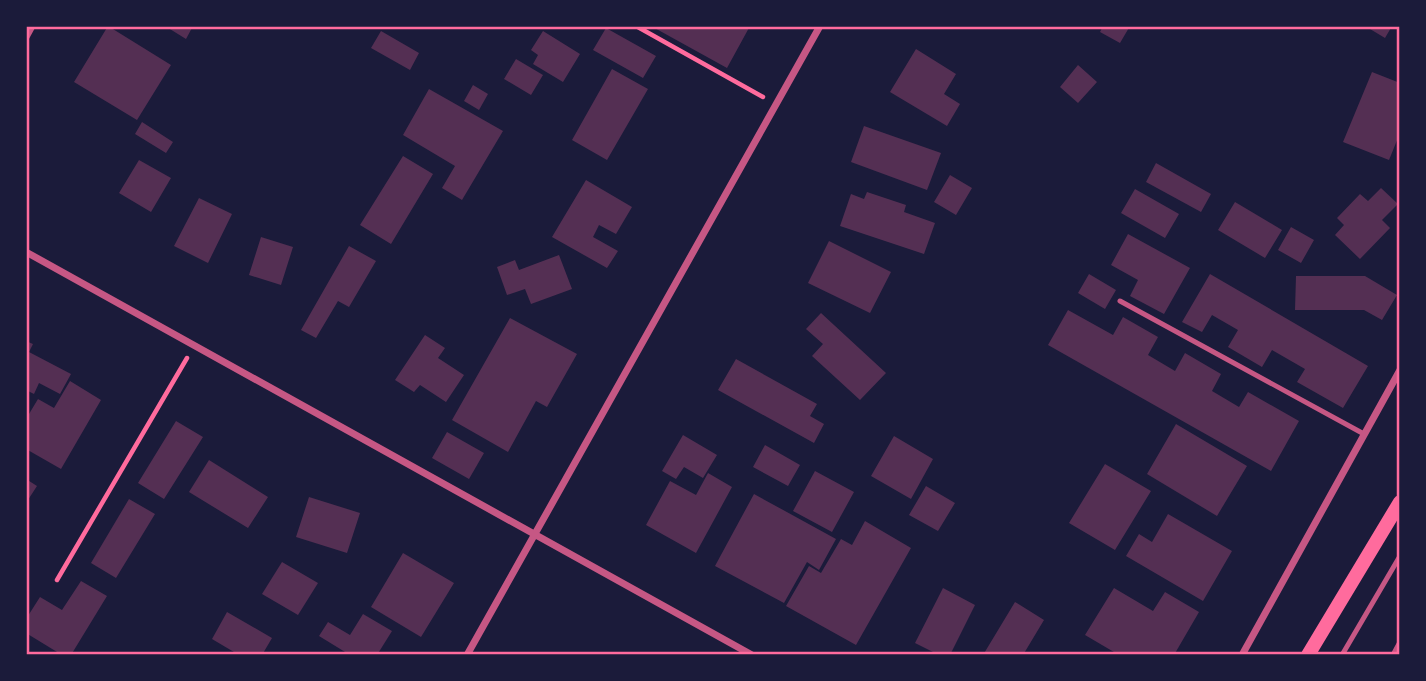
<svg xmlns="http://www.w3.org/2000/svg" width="1426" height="681" viewBox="0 0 1426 681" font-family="Inter,sans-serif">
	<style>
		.building { fill: #542f53 }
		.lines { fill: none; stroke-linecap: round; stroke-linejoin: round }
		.path { stroke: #ff6b9d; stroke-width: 4.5 }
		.service { stroke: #c65784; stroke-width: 5 }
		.minor { stroke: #c65784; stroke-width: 7 }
		.secondary { stroke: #ff6b9d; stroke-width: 14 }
		.neatline { fill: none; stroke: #ff6b9d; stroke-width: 2.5 }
	</style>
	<rect width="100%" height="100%" fill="#1b1b3a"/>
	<path class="building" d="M108 26 171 65 137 120 74 82Z
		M165 26H193L186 39Z
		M651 26H750L727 68Z
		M1103 26H1130L1120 43 1100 32Z
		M1365 26H1392L1385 38Z
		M606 28 656 56 643 78 593 50Z
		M381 31 419 53 410 70 371 48Z
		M543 31 580 54 563 82 533 64 538 55 531 50Z
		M916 49 956 74 944 94 960 104 947 126 890 92Z
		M516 59 543 75 531 95 504 79Z
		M1078 65 1097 82 1078 103 1060 87Z
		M612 69 648 89 607 160 572 140Z
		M1372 72 1400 83V133L1389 160 1343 142Z
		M473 85 488 94 479 110 464 101Z
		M429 89 503 131 462 200 442 188 455 166 403 135Z
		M142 122 173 142 166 153 135 134Z
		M864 126 941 153 927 190 851 162Z
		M403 156 433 174 391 244 360 225Z
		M139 160 171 178 151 212 119 193Z
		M1156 163 1211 194 1201 212 1146 182Z
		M950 175 972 188 956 215 934 202Z
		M586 180 632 207 616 234 599 225 593 237 618 251 607 268 552 237Z
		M1381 188 1398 204 1382 220 1390 228 1360 259 1335 235 1344 225 1337 218 1360 194 1368 201Z
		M1135 189 1179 214 1165 238 1121 213Z
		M867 192 906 205 904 212 935 223 924 254 840 226 851 194 864 199Z
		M199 198 232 214 208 263 174 246Z
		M1235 202 1282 230 1265 258 1218 230Z
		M1291 227 1314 240 1301 263 1278 250Z
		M1128 234 1190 268 1164 314 1130 296 1138 280 1111 265Z
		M261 237 293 247 281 285 249 275Z
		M829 241 891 272 870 313 808 283Z
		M349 246 376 261 349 307 338 301 316 338 301 330Z
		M559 255 572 289 531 304 525 289 507 295 497 267 515 260 519 270Z
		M1089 274 1116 290 1105 309 1078 293Z
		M1210 274 1368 366 1343 408 1297 382 1305 369 1272 350 1262 367 1228 347 1238 330 1212 315 1202 332 1182 322Z
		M1296 276H1365L1397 295 1382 320 1364 310H1295Z
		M1068 310 1113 335 1123 317 1158 337 1148 355 1175 371 1185 353 1221 374 1212 391 1239 407 1248 392 1299 421 1271 471 1048 345Z
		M821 313 886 373 860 400 812 356 823 344 806 329Z
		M510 318 577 354 547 407 536 401 508 452 452 420Z
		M425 335 445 348 438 358 464 375 446 402 420 385 414 392 395 380Z
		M26 341 33 344 29 352 71 374 60 394 39 383 34 394 26 390Z
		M736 359 817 404 810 416 824 424 814 443 718 390Z
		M70 381 101 400 61 469 26 449V419L38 399 54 408Z
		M176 421 203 437 164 499 138 483Z
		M1176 424 1247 466 1217 516 1147 474Z
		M447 432 484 453 469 479 432 458Z
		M683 435 717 455 703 478 684 467 676 479 662 471Z
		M894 436 933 459 911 499 871 476Z
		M765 445 800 465 788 486 753 467Z
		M209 460 268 497 248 528 189 492Z
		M1105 464 1151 491 1115 550 1069 523Z
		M815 471 854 492 832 532 793 511Z
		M708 473 732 487 696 553 646 525 670 481 696 495Z
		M26 479 37 486 26 503Z
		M926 486 955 503 938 531 909 515Z
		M754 494 836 539 819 570 807 562 784 603 715 566Z
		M309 497 360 513 347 553 296 537Z
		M129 499 155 514 116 578 91 563Z
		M1168 514 1232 551 1203 601 1126 556 1139 534 1152 542Z
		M865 521 911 548 856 645 786 606 809 566 821 573 841 539 852 545Z
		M403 553 454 583 421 637 371 607Z
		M282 562 318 583 298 615 262 594Z
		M81 581 107 596 71 655H62L26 633V619L40 597 62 610Z
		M943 588 975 605 950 655H939L915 643Z
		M1114 588 1153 611 1165 592 1199 612 1174 655H1119L1085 635Z
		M1015 602 1044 620 1023 655H983Z
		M227 612 272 638 262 655H239L212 639Z
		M363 614 392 631 377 655H350L319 636 328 622 350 635Z"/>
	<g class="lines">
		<path class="path" d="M636 26 763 97
			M57 580 187 358"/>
		<path class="service" d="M1120 301 1364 434
			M1342 655 1400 556
			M1393 655 1400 642"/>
		<path class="minor" d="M26 37 32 26
			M26 252 752 655
			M467 655 820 26
			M1242 655 1400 370"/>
		<path class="secondary" d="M1308 655 1400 502"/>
	</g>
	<rect width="1426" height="681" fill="none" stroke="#1b1b3a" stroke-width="56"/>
	<rect x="28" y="28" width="1370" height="625" class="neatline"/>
</svg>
